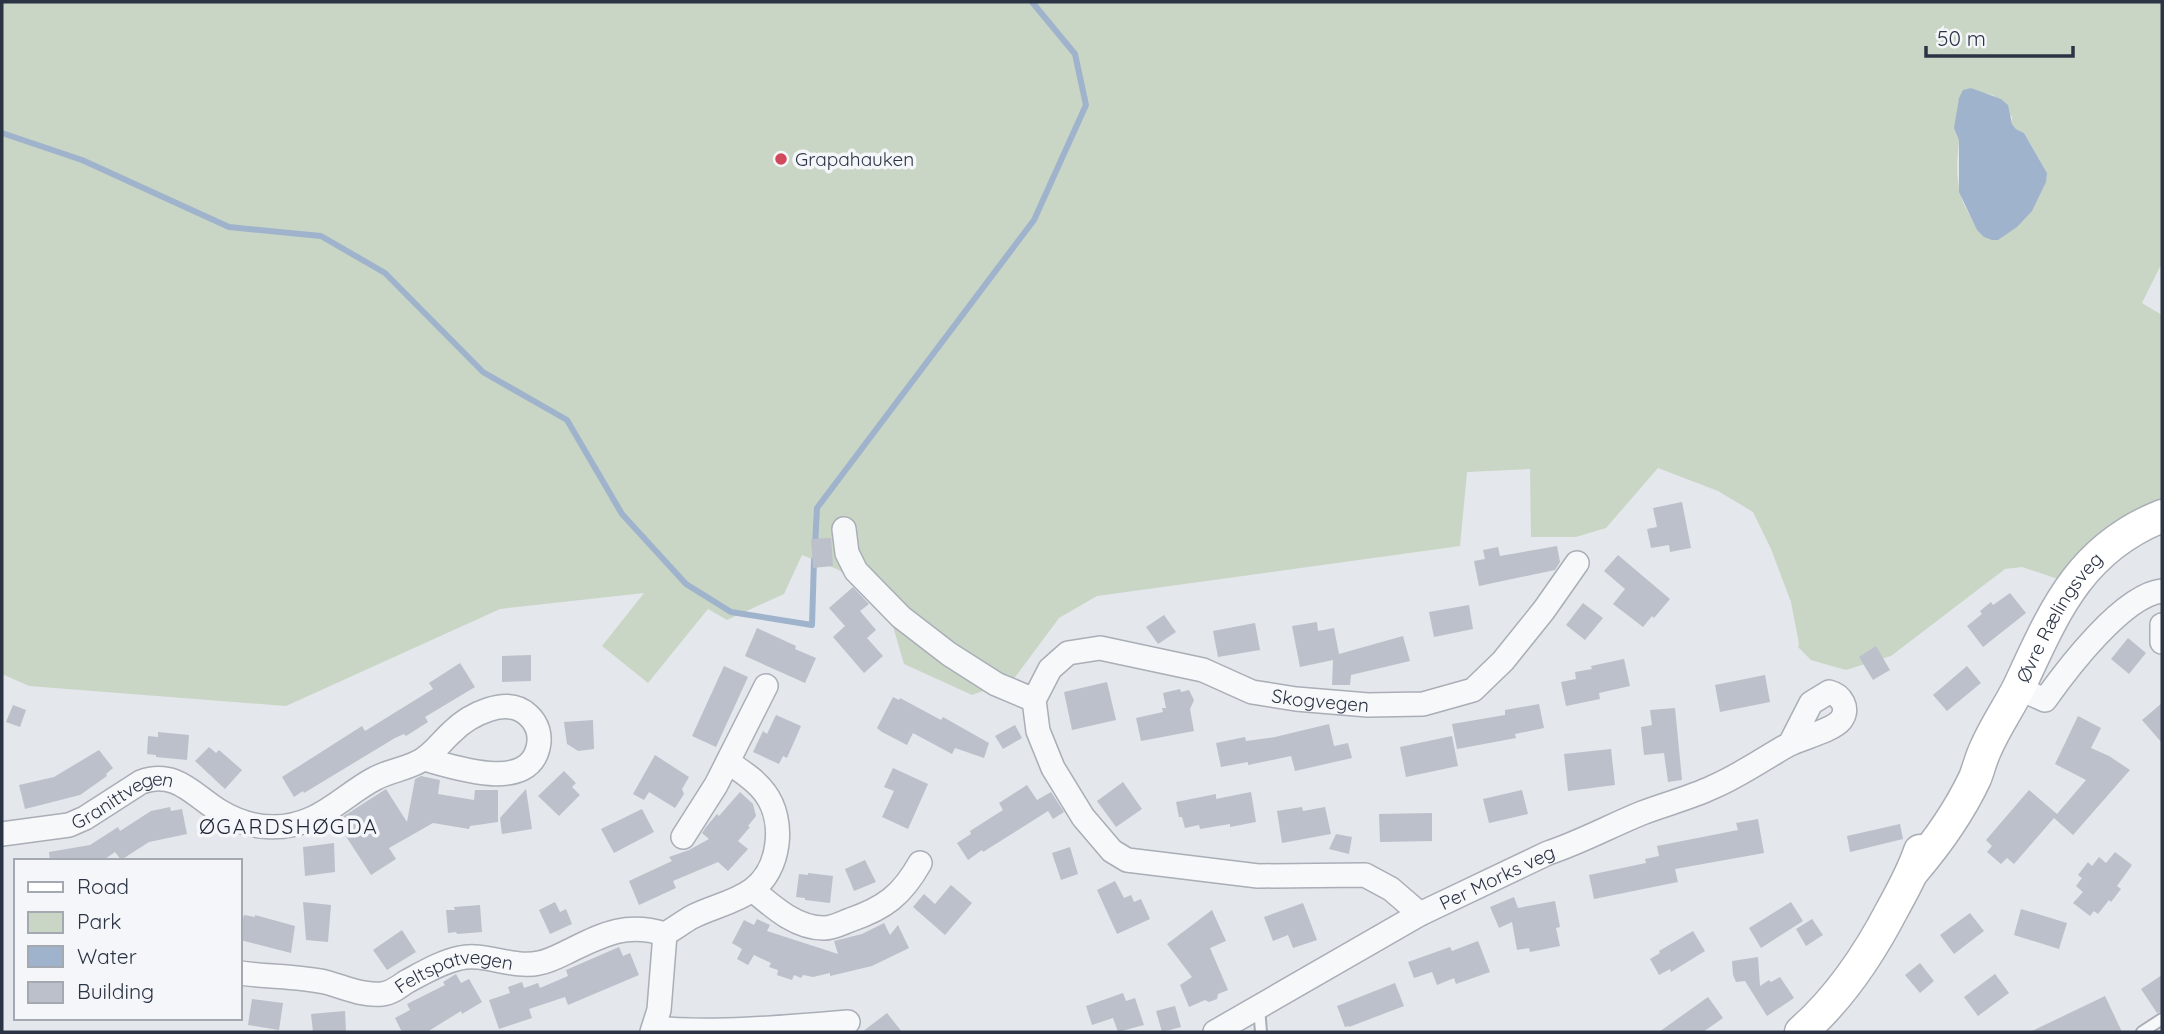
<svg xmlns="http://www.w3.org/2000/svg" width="2164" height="1034" viewBox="0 0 2164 1034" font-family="Quicksand,sans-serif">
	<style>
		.green { fill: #c9d6c5; fill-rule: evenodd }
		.water { fill: #9fb4cc }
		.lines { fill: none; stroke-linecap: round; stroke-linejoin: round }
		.stream { stroke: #9fb4cc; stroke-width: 6 }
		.building { fill: #bbc0ca }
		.lane-casing { stroke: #a9aeb7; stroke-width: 14 }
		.street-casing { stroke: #a9aeb7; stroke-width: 26 }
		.secondary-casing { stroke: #a9aeb7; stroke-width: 35 }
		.lane { stroke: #f7f8fa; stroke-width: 10 }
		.street { stroke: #f7f8fa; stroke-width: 23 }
		.secondary { stroke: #fff; stroke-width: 32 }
		.poi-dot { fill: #d1495b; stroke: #f4f6f9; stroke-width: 2.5 }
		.labels { text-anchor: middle; stroke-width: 7; stroke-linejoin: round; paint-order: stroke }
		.poi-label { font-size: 19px; fill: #2b3445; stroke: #f4f6f9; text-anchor: start }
		.street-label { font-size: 19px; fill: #2b3445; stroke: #f4f6f9 }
		.neighbourhood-label { font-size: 21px; letter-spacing: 2px; fill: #1d2536; stroke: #f4f6f9 }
	</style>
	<rect width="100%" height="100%" fill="#e4e7ec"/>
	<path class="green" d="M2 2H2162V263L2142 303 2162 315V518L2067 582 2022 567 2005 569 1891 656 1846 670 1811 660 1798 647 1799 644 1791 602 1771 549 1753 512 1718 491 1658 468 1606 528 1576 537H1531L1530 469 1467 472 1460 546 1097 596 1059 618 1013 680 972 695 904 664 888 609 839 570 802 555 784 594 727 620 708 609 648 683 602 646 644 593 500 609 286 706 29 686 2 674ZM1971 88 1982 93 1993 95 2012 117V124L2016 129 2024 133 2047 173 1977 230C1973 218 1964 208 1961 196 1951 161 1963 121 1971 88Z"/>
	<path class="water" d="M1971 88 2001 99 2008 105 2012 124 2016 129 2024 133 2047 173 2046 182 2032 211 2017 227 1998 240H1992L1984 237 1977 230 1959 192V140L1954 128 1959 98 1963 90Z"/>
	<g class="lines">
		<path class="stream" d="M2 133 82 160 229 227 321 236 385 273 483 372 567 420 622 514 686 584 731 612 812 625 814 560
			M815 546 817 508 1034 220 1086 105 1075 54 1032 2"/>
	</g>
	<path class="building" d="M1682 502 1691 548 1670 552 1669 545 1651 548 1647 529 1657 527 1653 508Z
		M831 538 833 566 813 568 811 539Z
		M1557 546 1560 562 1555 570 1479 586 1474 561 1485 559 1483 550 1498 547 1500 556Z
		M1618 555 1670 599 1654 618 1652 616 1643 627 1613 604 1625 589 1604 571Z
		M853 587 869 604 860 611 876 630 867 638 883 656 864 673 833 637 845 626 829 608Z
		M2010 593 2026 613 1983 647 1967 626 1982 614 1980 611 1991 602 1993 605Z
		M1583 603 1603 618 1585 640 1566 625Z
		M1469 605 1473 629 1434 637 1429 612Z
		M1164 615 1176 632 1158 644 1146 627Z
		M1317 622 1318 631 1334 628 1339 654 1403 636 1410 661 1351 675 1350 685H1332L1333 660 1300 667 1292 626Z
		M1255 623 1260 650 1218 657 1213 631Z
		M757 628 796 646 795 649 816 658 805 683 745 656Z
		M2128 638 2146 653 2129 674 2111 659Z
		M1876 646 1890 670 1873 680 1859 657Z
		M531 655V681L502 682V656Z
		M1624 659 1630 686 1599 693 1600 699 1566 706 1561 682 1576 679 1575 672 1592 669 1591 666Z
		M460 663 475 687 425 717 428 722 406 736 404 734 395 738 304 793 303 791 294 797 282 777 362 726 365 731 433 689 429 683Z
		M724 666 748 677 716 747 692 736Z
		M1967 666 1981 683 1947 711 1933 695Z
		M1765 675 1770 702 1720 712 1715 685Z
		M1107 682 1116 720 1072 730 1064 692Z
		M1180 689 1181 692 1189 690 1194 700 1190 709 1194 731 1141 741 1136 718 1163 712 1162 708H1166L1163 693Z
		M893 697 899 700 900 698 941 720 943 717 989 743 984 758 955 748 952 754 913 733 907 745 882 732 877 728Z
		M2162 703V743L2142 720Z
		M1539 704 1544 728 1515 734 1516 738 1457 749 1452 724 1505 715V710Z
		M13 705 26 710 20 727 6 722Z
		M1675 708 1682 780 1668 782 1664 753 1644 755 1641 727 1652 725 1650 710Z
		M776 715 801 726 787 758 783 756 779 764 753 752 763 731 767 734Z
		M2078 716 2101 728 2091 748 2109 756 2130 770 2073 835 2054 818 2014 864 2007 858 2001 864 1987 852 1992 846 1986 840 2029 790 2057 814 2086 780 2055 764Z
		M593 720 594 749 578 751 567 744 564 722Z
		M1329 724 1334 746 1348 743 1352 758 1295 771 1291 756 1248 765V762L1221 767 1216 743 1245 737 1246 741 1275 737Z
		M1015 725 1022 738 1003 749 995 736Z
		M158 732 189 735 187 760 156 757V755L147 754 148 736 158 737Z
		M1452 736 1458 766 1406 777 1400 747Z
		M209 747 216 753 219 750 242 770 225 789 195 761Z
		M1611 749 1615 785 1568 791 1564 754Z
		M99 750 113 768 106 774 107 776 80 795 25 809 19 785 54 777Z
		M655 755 689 777 682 789 684 794 675 808 649 792 644 800 633 794Z
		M893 768 928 784 908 829 882 817 894 791 884 787Z
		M564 771 576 783 572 787 580 795 559 816 538 796Z
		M421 776 440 780 438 794 474 800 475 790H498V822L470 826 469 829 433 823 389 848 396 859 371 875 336 821 386 789 407 822 415 779Z
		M1123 782 1142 809 1116 827 1097 801Z
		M1027 785 1037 800 1051 792 1064 812 1053 819 1048 811 983 852 982 850 968 860 957 843 971 834 970 831 1003 810 999 803Z
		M526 789 532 829 502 834 500 818Z
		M1522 790 1528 814 1489 823 1483 799Z
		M740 792 753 804 756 816 748 826 750 827 738 841 748 849 728 871 718 862 673 881 676 888 639 905 629 881 672 861 669 857 689 850 709 839 702 833 706 827 717 814 719 816Z
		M1251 792 1256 822 1230 827V824L1200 829 1199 825 1185 828 1182 817H1179L1176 802 1216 794V799Z
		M170 807 171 811 182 809 187 834 149 842 121 860 115 852 102 861H50L49 852 90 845 118 827 120 831 151 811Z
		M1302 807 1303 811 1325 807 1331 834 1282 843 1277 811Z
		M642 809 654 832 614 853 601 829Z
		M1432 813V841L1380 842 1379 814Z
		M1758 819 1764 853 1675 869 1678 882 1594 899 1589 875 1646 863 1645 859 1659 856 1657 846 1738 830 1736 823Z
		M1900 824 1903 839 1850 852 1847 836Z
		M1336 834 1352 837 1349 854 1329 849Z
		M334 843 335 872 305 876 303 847Z
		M1070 847 1078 874 1061 880 1052 853Z
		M2115 852 2132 865 2117 886 2121 889 2111 902 2109 900 2098 914 2094 911 2090 916 2073 903 2083 892 2076 886 2082 878 2078 875 2088 862 2092 866 2099 857 2106 863Z
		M865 860 876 882 854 891 845 869Z
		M808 873 833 876 830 903 805 900V898L796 897 799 874 808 875Z
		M1115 881 1124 898 1131 895 1134 902 1141 899 1150 919 1117 934 1097 890Z
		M951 885 972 903 945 935 913 907 924 894 935 904Z
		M1514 897 1518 908 1555 901 1560 927 1556 928 1560 946 1530 952 1529 948 1517 950 1512 922 1499 928 1490 907Z
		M303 902 331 905 328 942 306 940Z
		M555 902 560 912 566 909 572 924 550 934 539 910Z
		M1791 902 1803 921 1761 948 1749 928Z
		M1303 903 1317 940 1293 948 1288 935 1273 941 1264 917Z
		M480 905 482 932 457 934 456 932 448 933 446 910H455L454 907Z
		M2021 909 2067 923 2059 949 2014 935Z
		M1212 910 1226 941 1210 948 1228 990 1218 994 1217 999 1209 1002 1205 1000 1189 1007 1180 985 1192 977 1167 944Z
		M1970 913 1984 931 1954 954 1940 935Z
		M244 915 255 917V915L295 926 291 953 240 940V931Z
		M757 919 770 925 767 931 838 954 834 941 862 934 884 923 890 935 898 925 909 948 872 966 830 976V973L813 977 803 975 801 978 794 975 792 980 777 975 778 970 769 967 771 963 754 955 748 965 737 959 742 949 732 943 744 920 754 925Z
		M1812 919 1823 935 1806 946 1796 929Z
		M402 930 416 952 387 970 373 950Z
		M1693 931 1705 951 1671 972 1670 969 1659 975 1650 959 1660 953 1659 951Z
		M1478 941 1490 972 1456 984 1454 978 1437 985 1432 972 1414 978 1408 962 1450 947 1452 951Z
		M619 947 623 956 630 953 639 975 568 1005 565 997 529 1009 532 1018 499 1029 489 1000 510 993 508 987 522 982 524 988 538 983 540 988 568 976 566 970Z
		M1758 957 1760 986 1769 980 1771 982 1780 977 1794 998 1767 1016 1745 981 1736 982 1733 975 1732 961Z
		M1920 963 1934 981 1920 993 1905 975Z
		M456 974 461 983 469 979 482 1002 462 1014 461 1011 427 1032H402L395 1018 410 1010 407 1004 445 985 443 982Z
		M1995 974 2009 993 1978 1016 1964 997Z
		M2162 975V1011L2157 1013 2141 989Z
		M1395 983 1404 1006 1349 1027V1026L1345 1027 1337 1006Z
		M1123 993 1126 1001 1135 998 1144 1025 1118 1032 1113 1018 1092 1025 1086 1006Z
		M2105 996 2122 1032H2030Z
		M1708 997 1723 1018 1703 1032H1659Z
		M252 999 283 1003 279 1030 248 1025Z
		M1175 1006 1181 1027 1162 1032 1156 1011Z
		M345 1011 346 1032H313L311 1014Z
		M887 1013 902 1032H862Z"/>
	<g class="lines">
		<g class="lane-casing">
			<path id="lane" d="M1259 1007 1261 1032
				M2142 1032 2162 1019"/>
		</g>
		<g class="street-casing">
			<g id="street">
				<path d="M844 529 847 553 856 571 901 617 949 654 996 684 1034 700"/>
				<path d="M2162 625V642"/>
				<path d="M2018 688 2045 700C2067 669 2123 595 2162 591"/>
				<path id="s1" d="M2 834 69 825 85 818 141 782C176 769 194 796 221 812 250 829 282 832 313 818 335 808 354 789 376 778 391 770 412 768 425 758 435 751 443 740 452 732 469 715 507 695 528 715 538 724 541 736 538 748 527 793 454 767 424 759"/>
				<path d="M683 837 716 785 766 686"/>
				<path d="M753 890C773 907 796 928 824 928 833 928 842 923 850 920 885 908 902 895 920 863"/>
				<path id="s2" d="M1420 914 1391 889 1365 875 1258 876 1127 860 1112 851 1083 817 1053 768 1038 731 1034 700 1050 669 1068 653 1100 648 1203 670 1252 692 1296 699 1368 705 1423 704 1473 690 1503 661 1544 610 1577 563"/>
				<path id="s3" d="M240 973C268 977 297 976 325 982 344 987 362 996 382 994 391 993 399 987 406 982 423 973 441 962 460 958 484 952 513 969 539 963 550 961 559 956 569 951 604 934 626 922 665 934 674 929 683 922 692 917 711 907 734 903 752 890 780 870 786 821 765 793 756 780 741 771 728 762"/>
				<path d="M655 1028C711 1034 789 1027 848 1022"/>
				<path d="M652 1032 659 1010 665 934"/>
				<path id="s4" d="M1215 1032 1420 914 1548 853C1581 842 1610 826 1642 813 1665 804 1690 798 1713 787 1739 776 1763 759 1788 745 1801 738 1832 731 1841 720 1850 708 1841 695 1829 692L1811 703 1790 744"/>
			</g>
		</g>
		<g class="secondary-casing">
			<g id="secondary">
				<path id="s5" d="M1913 871C1937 843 1959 812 1975 778 1979 768 1981 758 1986 748 1995 727 2009 707 2019 687 2054 612 2079 549 2162 516"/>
				<path d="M1801 1032C1840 998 1868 956 1892 910 1903 890 1913 872 1920 851"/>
			</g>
		</g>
		<use href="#lane" class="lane"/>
		<use href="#street" class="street"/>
		<use href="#secondary" class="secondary"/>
	</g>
	<circle class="poi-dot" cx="781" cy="159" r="7"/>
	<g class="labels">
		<g class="poi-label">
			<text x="795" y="166">Grapahauken</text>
		</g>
		<g class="street-label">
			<text dy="7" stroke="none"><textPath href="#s5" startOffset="294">Øvre Rælingsveg</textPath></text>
			<text dy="7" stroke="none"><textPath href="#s2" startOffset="817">Skogvegen</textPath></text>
			<text dy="7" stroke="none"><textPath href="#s1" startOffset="128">Granittvegen</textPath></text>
			<text dy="7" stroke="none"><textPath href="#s4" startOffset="322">Per Morks veg</textPath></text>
			<text dy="7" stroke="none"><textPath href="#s3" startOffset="222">Feltspatvegen</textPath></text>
		</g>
		<g class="neighbourhood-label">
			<text x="289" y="834">ØGARDSHØGDA</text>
		</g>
	</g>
	<rect width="2164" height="1034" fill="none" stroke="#2b3445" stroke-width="7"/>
	<rect x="14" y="859" width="228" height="161" fill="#f4f6f9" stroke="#a4a8b1" stroke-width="2"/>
	<rect x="28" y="882" width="35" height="10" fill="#ffffff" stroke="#a4a8b1" stroke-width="2"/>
	<text x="77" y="894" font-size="21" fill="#2b3445">Road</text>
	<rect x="28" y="912" width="35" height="21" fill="#c9d6c5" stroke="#a4a8b1" stroke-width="2"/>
	<text x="77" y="929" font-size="21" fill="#2b3445">Park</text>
	<rect x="28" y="946" width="35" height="21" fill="#9fb4cc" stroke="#a4a8b1" stroke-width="2"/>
	<text x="77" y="964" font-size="21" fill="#2b3445">Water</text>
	<rect x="28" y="982" width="35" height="21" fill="#bbc0ca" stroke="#a4a8b1" stroke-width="2"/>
	<text x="77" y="999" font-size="21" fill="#2b3445">Building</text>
	<path d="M1926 46v10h147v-10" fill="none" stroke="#2b3445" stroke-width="3.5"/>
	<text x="1937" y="46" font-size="21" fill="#2b3445" stroke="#f4f6f9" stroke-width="5" paint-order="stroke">50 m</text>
</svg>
